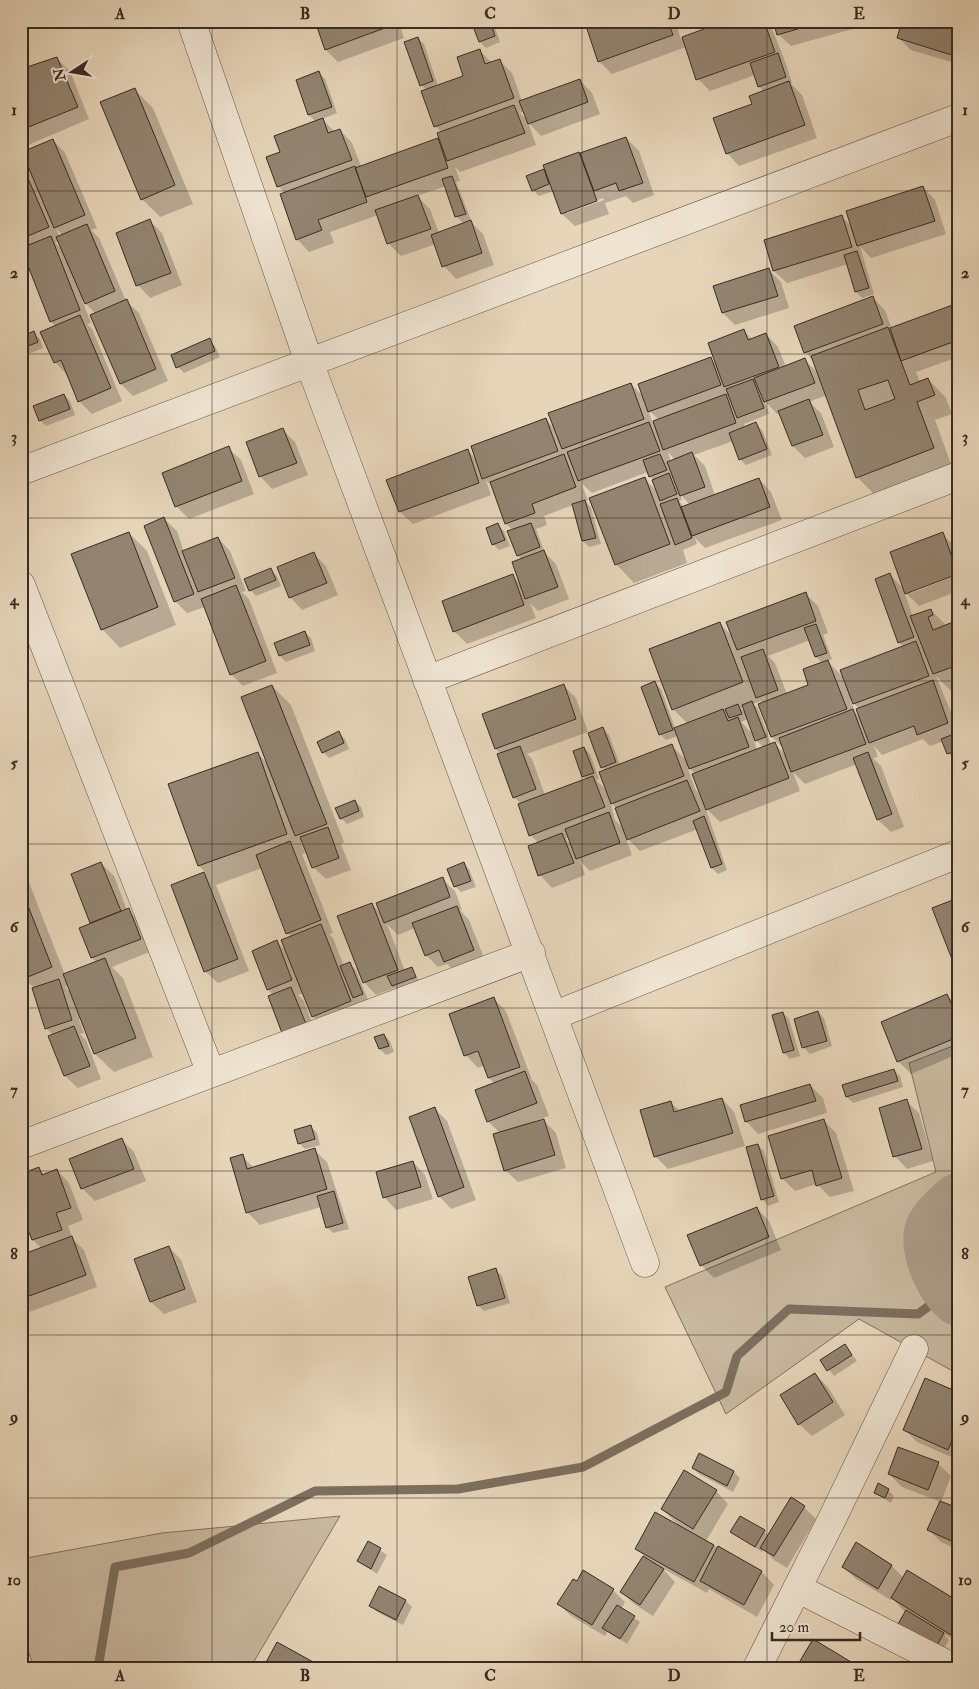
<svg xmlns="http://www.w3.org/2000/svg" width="979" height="1689" viewBox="0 0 979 1689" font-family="'IM FELL Double Pica',serif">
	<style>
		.green { fill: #c8b89f; stroke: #807260 }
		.shadow { fill: #0003; fill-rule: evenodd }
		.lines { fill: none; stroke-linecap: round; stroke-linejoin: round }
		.stream { stroke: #7c6f5e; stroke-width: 9 }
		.river { stroke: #aa9c86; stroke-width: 52 }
		.building { fill: #928471; stroke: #372c22; fill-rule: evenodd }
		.minor-casing { stroke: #635648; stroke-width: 29 }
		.minor { stroke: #efe4d2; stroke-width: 28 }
		.grid { fill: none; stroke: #372c22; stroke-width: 1; stroke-opacity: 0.55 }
		.neatline { fill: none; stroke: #372c22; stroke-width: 2 }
		.grid-label { font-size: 16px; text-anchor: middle; font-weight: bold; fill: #372c22 }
	</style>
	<rect width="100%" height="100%" fill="#e6d5b9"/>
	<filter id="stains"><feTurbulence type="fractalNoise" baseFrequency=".004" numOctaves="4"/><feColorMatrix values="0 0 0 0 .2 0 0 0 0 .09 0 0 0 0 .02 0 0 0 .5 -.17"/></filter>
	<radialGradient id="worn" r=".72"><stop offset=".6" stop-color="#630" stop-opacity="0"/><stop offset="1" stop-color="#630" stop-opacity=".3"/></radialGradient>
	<path class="green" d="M958 1044V1374L859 1319 726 1414 665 1287 936 1172 909 1063Z
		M340 1516 250 1668H34L21 1629V1559L162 1533Z"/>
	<path class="shadow" d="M327 21H398L404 38 338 62 326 50Z
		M473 21H493L500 42 486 48 480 42Z
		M603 21H675L681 39 730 21H769L786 64 792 83H790L802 95 817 138 739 166 727 153 753 105 764 92 759 86 755 75 710 91 698 79 686 47 612 74 599 61Z
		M775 21H859L860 27 791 46 778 34Z
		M958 21V64L911 50 899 38Z
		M418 38 424 44 438 86 465 77 479 50 492 63 499 60 512 73 522 101 580 80 592 93 600 114 541 136 528 122 536 145 460 172 455 167 460 181 456 182 471 220H469L483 234 494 265 456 279 444 266 436 244 401 256 389 244 378 215 330 232 334 243 309 252 297 239 285 193 278 186 281 153 316 122 309 115 297 81 319 73 325 79 337 113 322 119 335 132 340 130 352 143 361 166 437 139 443 145 442 132 435 126 427 90 421 85ZM524 111 527 120 520 113ZM446 186 457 217 464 224 439 233 430 209 417 196Z
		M57 59 70 71 89 119 28 145 30 150 53 140 65 153 97 228 91 230 99 238 126 301 139 313 168 381 133 396 121 384 96 314 82 300 91 323 87 324 92 329 122 401 92 414 79 401 67 375 55 362 56 327 51 321 25 255 21 252V70ZM56 228 63 236 60 237ZM59 241 63 250 55 242Z
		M134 89 153 108 193 204 160 217 142 199Z
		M626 138 639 151 654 195 633 203 626 196 605 203 609 214 575 226 562 214 554 191 539 196 533 190 543 171 549 176 545 165ZM603 198 604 200 567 213V211Z
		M923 187 935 200 946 234 871 258 860 246 874 294 862 298 856 292 848 264 787 283 774 271 765 241 842 217 853 228Z
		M150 221 162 233 182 285 150 298 138 285Z
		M769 270 781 282 789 308 735 325 723 313Z
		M873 298 885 310 892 329 958 304V357L916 372 920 382 928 379 946 398 952 414 935 420 952 467 875 495 857 477 827 395 809 402 821 413 834 447 805 458 793 446 780 413 777 414 765 401 769 414 744 424 745 428 756 424 762 430 772 455 746 465 740 459 733 441 694 455 705 466 715 495 759 479 771 492 782 520 705 548 695 538 697 544 683 550 687 563 634 583 616 564 645 479 658 492 653 480 648 472 592 493 581 483 588 500 585 501 591 507 601 544 589 547 583 541 573 505 544 516 547 525 536 529 545 553 556 564 569 599 538 611 530 603 536 618 467 644 454 631 512 576 521 584 522 560 518 555 513 530 506 524 493 487 486 480 491 495 413 524 400 512 388 481 468 451 477 460 546 419 556 430 631 384 644 397 710 358 718 366 744 331 752 339 766 334 778 347 786 367 805 360 818 373 814 361 805 352 796 327ZM648 410 659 420 653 423ZM668 452 675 460 671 462ZM680 494 690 505 684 507 679 501 682 500Z
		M34 333 40 339 43 348 21 357V338Z
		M209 340 215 346 220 357 184 373 178 367Z
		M64 395 70 401 75 415 46 426 40 420Z
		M283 430 295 442 308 475 272 489 260 476Z
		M228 448 241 460 254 494 189 519 176 506Z
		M164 519 177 531 184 552 218 538 230 551 246 591 242 592 249 599 277 673 243 686 231 674 205 607 187 613 175 601Z
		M498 525 504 531 510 546 499 550 493 544Z
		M129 533 147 551 176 625 120 648 102 629Z
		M942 534 955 546 958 554V573L911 590V593L958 575V591L919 606 904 591 913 617 931 610 947 626 958 622V690L952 692 936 676 958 729V736L955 737 958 740V758L954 759 948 753 944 741 930 746 923 739 882 755 874 746 878 757 873 758 881 766 904 827 891 832 878 820 857 764 805 784 793 772 800 791 720 822 705 807 727 870 718 874 712 868 698 829 640 851 625 836 632 855 590 871 580 861 585 875 552 888 540 875 539 843 530 835 521 804 514 797 501 754 496 749 484 714 563 685 576 698 588 732 527 754 532 759 545 795 587 780 583 776 584 748 590 754 599 779 596 780 608 792 605 771 602 767 603 729 609 735 620 765 672 746 687 761 678 736 666 740 660 734 655 683 661 689 675 728 688 724 673 709 719 623 732 636 806 594 818 606 828 633 823 635 832 659 827 661 844 678 904 647 899 642 890 575 905 590ZM810 640 816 657 822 663 810 686 787 694 775 663 768 656ZM850 699 859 709 861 719 855 712ZM761 701 772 737 784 749 787 756 774 743 771 744 758 708 753 704ZM744 707 747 714 741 708ZM748 719 754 735 741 722ZM753 737 764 748 757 750ZM687 766 696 774 702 797 695 789ZM610 801 617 809 624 829 615 820ZM570 837 572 845 566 839Z
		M314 554 326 566 338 595 302 610 290 597Z
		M271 570 277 576 281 586 256 596 250 590Z
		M305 633 311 638 315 651 286 662 280 656Z
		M272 686 291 705 344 842 341 844 351 870 326 879 313 867 304 843 300 839 305 853 302 854 333 933 329 934 333 938 344 966 350 964 356 970 368 1000 325 1029 313 1016 304 993 298 995 304 1001 317 1036 268 990 277 942 288 953 292 937 287 933 262 868 216 885 249 971 218 983 205 971 172 886 206 873 199 866 170 785 257 753 269 765Z
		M339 733 345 739 349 749 329 758 323 752Z
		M355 801 361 807 364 817 347 824 341 818Z
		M21 862 65 975 97 962 92 958 81 928 92 924 73 874 101 863 114 876 127 910 141 922 152 951 112 967 123 978 153 1057 114 1072 95 1054 81 1018 79 1019 84 1033 80 1034 86 1040 101 1079 78 1088 65 1076 50 1036 53 1035 46 1028 34 988 24 978 21 971ZM69 986 71 993 65 987Z
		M463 863 469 869 476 887 461 892 455 886Z
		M442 879 455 891 462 910H460L469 920 486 963 457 974 447 964 438 967 426 955 415 928 398 935 387 924 405 971 411 968 421 983 399 991 395 988 376 995 364 982 372 904 382 915Z
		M947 995 958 1006V1054L911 1074 898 1061Z
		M494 999 506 1011 532 1080 537 1085 549 1116 529 1123V1125L544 1121 556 1133 566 1168 518 1182 505 1170 501 1134 488 1121 495 1084 489 1078 485 1065 478 1068 466 1055Z
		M818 1012 824 1018 832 1046 810 1054 804 1048Z
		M783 1013 789 1019 800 1056 790 1059 784 1053Z
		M384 1035 390 1041 394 1052 386 1055 380 1049Z
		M894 1070 900 1076 903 1087 853 1103 847 1097 844 1086Z
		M810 1085 823 1098 827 1113 758 1134 746 1121Z
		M722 1099 734 1112 745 1146 668 1169 655 1156 670 1102 680 1111Z
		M906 1101 919 1113 933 1161 907 1169 895 1156Z
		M435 1109 447 1121 476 1200 451 1209 439 1196Z
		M823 1120 836 1133 854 1191 830 1197 817 1184 795 1191 782 1178Z
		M311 1127 317 1133 320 1145 305 1149 299 1143Z
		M122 1140 134 1152 146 1181 95 1201 82 1188 71 1160Z
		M758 1145 764 1151 779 1202 768 1206 763 1200 747 1148Z
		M314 1150 327 1162 349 1229 333 1233 327 1227 321 1207 260 1225 247 1212 242 1156 254 1168Z
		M413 1162 425 1175 433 1199 396 1210 384 1197Z
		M39 1169 45 1175 57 1170 69 1183 83 1220 68 1226 73 1239 84 1250 97 1287 24 1314 21 1311V1256L41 1248 33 1240 21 1208Z
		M757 1208 769 1221 781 1250 714 1278 701 1265Z
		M169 1247 181 1260 197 1302 164 1314 151 1302Z
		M496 1270 502 1276 510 1303 484 1311 478 1305Z
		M844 1345 857 1361 834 1376 822 1360Z
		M815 1374 828 1387 845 1415 812 1436 799 1424Z
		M958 1393V1460L917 1442 905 1430Z
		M899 1448 938 1464 951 1476 941 1502 958 1510V1550L941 1542 929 1530 941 1502 902 1487 889 1474Z
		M700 1455 734 1472 740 1478 733 1492 699 1474 693 1468Z
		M888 1490 894 1496 891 1503 875 1493Z
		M716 1491 728 1504 706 1541 762 1572 774 1585 757 1617 709 1589 707 1593 662 1568 675 1582 653 1616 634 1604 621 1592 644 1556 637 1548 678 1525 662 1509Z
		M804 1507 816 1519 787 1568 774 1560 763 1549 762 1552 732 1532 764 1531 769 1536Z
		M368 1542 387 1555 377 1574 358 1561Z
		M857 1544 892 1566 904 1578 958 1602V1642L944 1634 949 1640 942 1652 892 1598 891 1600 856 1579 843 1566Z
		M379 1588 406 1601 412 1607 403 1625 377 1612 371 1606Z
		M613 1590 625 1602 621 1609 640 1622 627 1644 608 1631 605 1636 571 1616 559 1604Z"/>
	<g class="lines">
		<path class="stream" d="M98 1668 115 1567 189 1553 315 1491 458 1489 583 1467 726 1392 737 1356 789 1309 918 1314 948 1292"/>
		<path class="river" d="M958 1199C948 1207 933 1220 930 1232 926 1253 942 1288 958 1300"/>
	</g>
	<path class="building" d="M324 21H391L393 25 325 50 316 24Z
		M471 21H490L495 36 479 42Z
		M599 21H668L673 35 598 62 586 26Z
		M726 21H764L775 52 696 80 682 37Z
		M773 21H825L777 35Z
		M902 21H958V57L897 38Z
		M418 37 433 81 420 86 404 42Z
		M480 49 485 64 500 59 514 98 434 127 421 91 463 76 457 57Z
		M778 53 786 77 758 87 750 63Z
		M57 57 78 107 21 130V69Z
		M319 71 332 107 308 115 296 80Z
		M580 79 588 102 528 124 519 101Z
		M789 81 805 125 726 154 713 118 752 104 749 96Z
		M135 88 175 185 141 200 100 102Z
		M514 105 525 133 447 161 437 133Z
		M323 118 328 133 340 129 352 160 277 187 266 157 280 152 274 136Z
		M626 137 643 183 619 191 616 183 594 191 580 153Z
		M438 138 448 168 366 197 355 168Z
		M53 139 85 215 54 228 22 152Z
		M579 152 597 201 561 214 543 165Z
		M21 162 49 227 21 239Z
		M355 166 367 202 318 220 322 230 296 240 280 194Z
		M544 169 549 184 532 191 526 176Z
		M452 176 466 214 455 217 442 179Z
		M923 186 935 221 857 246 846 211Z
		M418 195 431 229 387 244 375 210Z
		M842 215 852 247 773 271 764 240Z
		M150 219 171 273 136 286 116 233Z
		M471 220 482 253 442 267 431 235Z
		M87 224 115 291 85 304 56 237Z
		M51 236 80 310 50 322 21 248Z
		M857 251 869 288 855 292 844 255Z
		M769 268 778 296 722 313 713 286Z
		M873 296 883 324 804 353 794 326Z
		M127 299 156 369 120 384 90 315Z
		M958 303V340L901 361 890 328Z
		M80 315 111 388 78 402 61 360 54 363 40 332Z
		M888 327 910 385 928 378 935 395 917 402 934 448 856 478 811 356ZM888 380 895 399 865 410 858 390Z
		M744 329 748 340 766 333 779 367 724 387 708 343Z
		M34 331 38 342 21 349V337Z
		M210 338 215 351 176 368 171 355Z
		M711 357 721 385 648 412 638 384Z
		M805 358 815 383 764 402 754 378Z
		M753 379 764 408 737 418 726 389Z
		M631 383 644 419 562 449 548 413Z
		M64 394 70 409 39 421 33 406Z
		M726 394 736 423 663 450 653 421Z
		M809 399 823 435 792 446 778 411Z
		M546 418 558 451 482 479 471 446Z
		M649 422 660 451 578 481 567 452Z
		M756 422 767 449 739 460 729 433Z
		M283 428 297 463 259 477 246 442Z
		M229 446 242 481 175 507 162 473Z
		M468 449 479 483 399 512 386 480Z
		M692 452 705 487 680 496 667 462Z
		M564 454 576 487 532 504 535 513 505 524 490 482Z
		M660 454 667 470 649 477 643 460Z
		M669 473 677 494 660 501 652 480Z
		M645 477 670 544 615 565 589 498Z
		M759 478 770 507 692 536 681 507Z
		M677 498 692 538 675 545 660 504Z
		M585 500 596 538 582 541 572 504Z
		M164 517 194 594 174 602 144 526Z
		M498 523 505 540 492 545 486 528Z
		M531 523 540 547 517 556 507 531Z
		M129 532 158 607 101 630 71 554Z
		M943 532 958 574 905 594 890 552Z
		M218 537 235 578 198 592 182 551Z
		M544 550 558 587 525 599 512 562Z
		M314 552 327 583 289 598 277 567Z
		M271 568 276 580 249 591 244 579Z
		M890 573 914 637 898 643 875 579Z
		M513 574 524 605 453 632 442 601Z
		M236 585 266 661 230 675 201 599Z
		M806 592 816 621 737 650 726 622Z
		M931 609 933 615 928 617 933 630 958 620V665L933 674 910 616Z
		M720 622 743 682 672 710 649 649Z
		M816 624 827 653 815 657 804 628Z
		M305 631 310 645 279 656 274 643Z
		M916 641 929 676 853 704 840 670Z
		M763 649 778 690 756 698 741 657Z
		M828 660 847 709 771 737 758 704 808 685 803 669Z
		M933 680 948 723 917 735 914 726 869 743 856 709Z
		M655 681 673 730 659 735 641 687Z
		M564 684 576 719 495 749 482 714Z
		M272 685 327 824 295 836 241 697Z
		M752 701 766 737 755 741 742 705Z
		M738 704 742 714 729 718 725 709Z
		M723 709 728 721 738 717 749 747 689 769 674 728Z
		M853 709 866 744 791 772 779 738Z
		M603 727 616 762 601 768 588 733Z
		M339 731 344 743 322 753 317 742Z
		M954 734 958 750 947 754 941 739Z
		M775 742 789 778 706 810 692 774Z
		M672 744 684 776 611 804 599 772Z
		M520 746 536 789 513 798 497 754Z
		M584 747 594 773 582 777 573 751Z
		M258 752 287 834 198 866 168 784Z
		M868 752 892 814 877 820 853 758Z
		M593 776 605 807 529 836 518 804Z
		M687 780 700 811 627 840 615 808Z
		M355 800 359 811 340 819 335 808Z
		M609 812 620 843 576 859 565 829Z
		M704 816 722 864 711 868 693 821Z
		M328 827 339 858 312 868 300 837Z
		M562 833 574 863 538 876 528 846Z
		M290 841 321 920 286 934 256 855Z
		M101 862 121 911 90 923 71 874Z
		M464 862 471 881 454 887 447 869Z
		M204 872 238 959 204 972 171 885Z
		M443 877 450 897 384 923 376 903Z
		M21 888 52 967 23 979 21 975Z
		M958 898V966L955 967 932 908Z
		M372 903 398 970 363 983 337 916Z
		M457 906 474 950 444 962 439 950 425 956 412 923Z
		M129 908 141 939 91 958 79 928Z
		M321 924 351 1001 312 1017 281 940Z
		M277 940 292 980 267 990 252 951Z
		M105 958 136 1038 94 1054 63 974Z
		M350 962 363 994 353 998 340 966Z
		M412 967 416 977 392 986 387 976Z
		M59 979 72 1020 45 1029 32 988Z
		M291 987 306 1024 282 1033 268 996Z
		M947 994 958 1019V1037L897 1062 881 1022Z
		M494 997 520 1067 488 1078 478 1051 464 1056 449 1014Z
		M818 1011 827 1041 802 1048 794 1019Z
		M783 1012 794 1050 783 1053 772 1015Z
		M74 1026 90 1066 64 1076 48 1036Z
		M384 1034 389 1046 379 1049 374 1037Z
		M894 1069 898 1081 846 1097 842 1085Z
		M525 1071 537 1103 487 1122 475 1090Z
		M810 1084 816 1101 745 1122 740 1105Z
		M722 1098 733 1133 654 1157 640 1110 671 1101 674 1112Z
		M907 1099 922 1149 893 1157 879 1108Z
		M435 1107 464 1187 438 1197 409 1117Z
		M544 1119 555 1155 504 1171 493 1134Z
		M824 1119 842 1178 816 1186 812 1170 781 1179 768 1136Z
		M311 1125 315 1139 298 1144 294 1130Z
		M122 1138 134 1169 81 1189 69 1159Z
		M758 1144 774 1196 761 1200 746 1147Z
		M315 1148 327 1189 246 1213 230 1158 243 1154 247 1169Z
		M413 1161 421 1187 383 1198 376 1172Z
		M39 1167 42 1175 57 1169 71 1208 56 1213 62 1230 32 1240 21 1212V1174Z
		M334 1191 343 1223 326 1228 317 1196Z
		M757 1207 769 1237 700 1266 687 1235Z
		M72 1236 86 1275 21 1299V1255Z
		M169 1246 185 1289 150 1302 134 1259Z
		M496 1268 505 1298 477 1306 468 1277Z
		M845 1344 852 1355 827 1371 820 1360Z
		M815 1373 833 1402 798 1425 780 1395Z
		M925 1378 958 1392V1427L948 1450 903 1430Z
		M898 1447 939 1462 928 1490 888 1474Z
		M699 1453 734 1471 727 1486 692 1468Z
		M684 1470 717 1490 693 1529 661 1509Z
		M958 1479V1500L951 1498Z
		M878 1483 889 1489 885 1498 874 1493Z
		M791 1497 805 1506 774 1556 760 1548Z
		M940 1501 958 1508V1544L927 1530Z
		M655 1512 714 1545 694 1582 635 1549Z
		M740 1516 765 1530 755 1547 730 1532Z
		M368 1541 381 1548 371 1569 357 1561Z
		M856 1542 892 1565 878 1589 842 1567Z
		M718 1546 762 1571 744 1605 700 1581Z
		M643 1556 664 1569 640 1605 620 1592Z
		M583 1570 614 1589 592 1625 557 1604 573 1579 577 1581Z
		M907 1570 958 1601V1624L951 1635 891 1598Z
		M379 1586 406 1600 396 1620 369 1606Z
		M617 1605 635 1616 620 1639 602 1628Z
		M906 1610 944 1633 936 1647 898 1624Z
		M813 1639 861 1668H811L800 1661Z
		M277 1642 324 1668H263Z
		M586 1661 596 1668H582Z"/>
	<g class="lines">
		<g class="minor-casing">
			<path id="minor" d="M191 21 309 362 645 1263
				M21 471 958 118
				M21 585 211 1073
				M427 680 958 476
				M553 1016 958 854
				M21 1145 531 953
				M797 1588 954 1668
				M757 1668 833 1517 914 1349"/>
		</g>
		<use href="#minor" class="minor"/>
	</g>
	<path class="grid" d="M212 21V1668M397 21V1668M582 21V1668M767 21V1668M21 191H958M21 354H958M21 518H958M21 681H958M21 844H958M21 1008H958M21 1171H958M21 1335H958M21 1498H958"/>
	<rect width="979" height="1689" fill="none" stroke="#e6d5b9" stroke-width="55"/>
	<g transform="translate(72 72) rotate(258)" stroke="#efe4d2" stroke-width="4" paint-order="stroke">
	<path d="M0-4L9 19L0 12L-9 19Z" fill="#372c22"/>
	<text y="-8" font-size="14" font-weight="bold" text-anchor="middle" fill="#372c22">N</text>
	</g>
	<path d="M772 1632v8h88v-8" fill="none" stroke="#372c22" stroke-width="2.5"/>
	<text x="779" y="1632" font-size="15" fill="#372c22" stroke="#efe4d2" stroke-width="4" paint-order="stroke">20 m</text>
	<rect x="28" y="28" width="924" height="1634" class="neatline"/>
	<g class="grid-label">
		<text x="120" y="19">A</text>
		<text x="305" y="19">B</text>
		<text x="490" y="19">C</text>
		<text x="674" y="19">D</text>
		<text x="859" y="19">E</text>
		<text x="14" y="115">1</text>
		<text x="965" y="115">1</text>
		<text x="14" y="278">2</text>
		<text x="965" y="278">2</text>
		<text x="14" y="442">3</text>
		<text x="965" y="442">3</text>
		<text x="14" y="605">4</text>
		<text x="965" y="605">4</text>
		<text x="14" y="768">5</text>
		<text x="965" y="768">5</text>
		<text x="14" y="932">6</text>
		<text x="965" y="932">6</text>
		<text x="14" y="1095">7</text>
		<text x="965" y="1095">7</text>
		<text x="14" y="1259">8</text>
		<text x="965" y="1259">8</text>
		<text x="14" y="1422">9</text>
		<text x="965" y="1422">9</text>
		<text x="14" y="1585">10</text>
		<text x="965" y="1585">10</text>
		<text x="120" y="1681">A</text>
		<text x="305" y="1681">B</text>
		<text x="490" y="1681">C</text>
		<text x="674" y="1681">D</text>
		<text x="859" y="1681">E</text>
	</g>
	<rect width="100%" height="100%" filter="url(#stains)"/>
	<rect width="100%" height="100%" fill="url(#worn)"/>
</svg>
